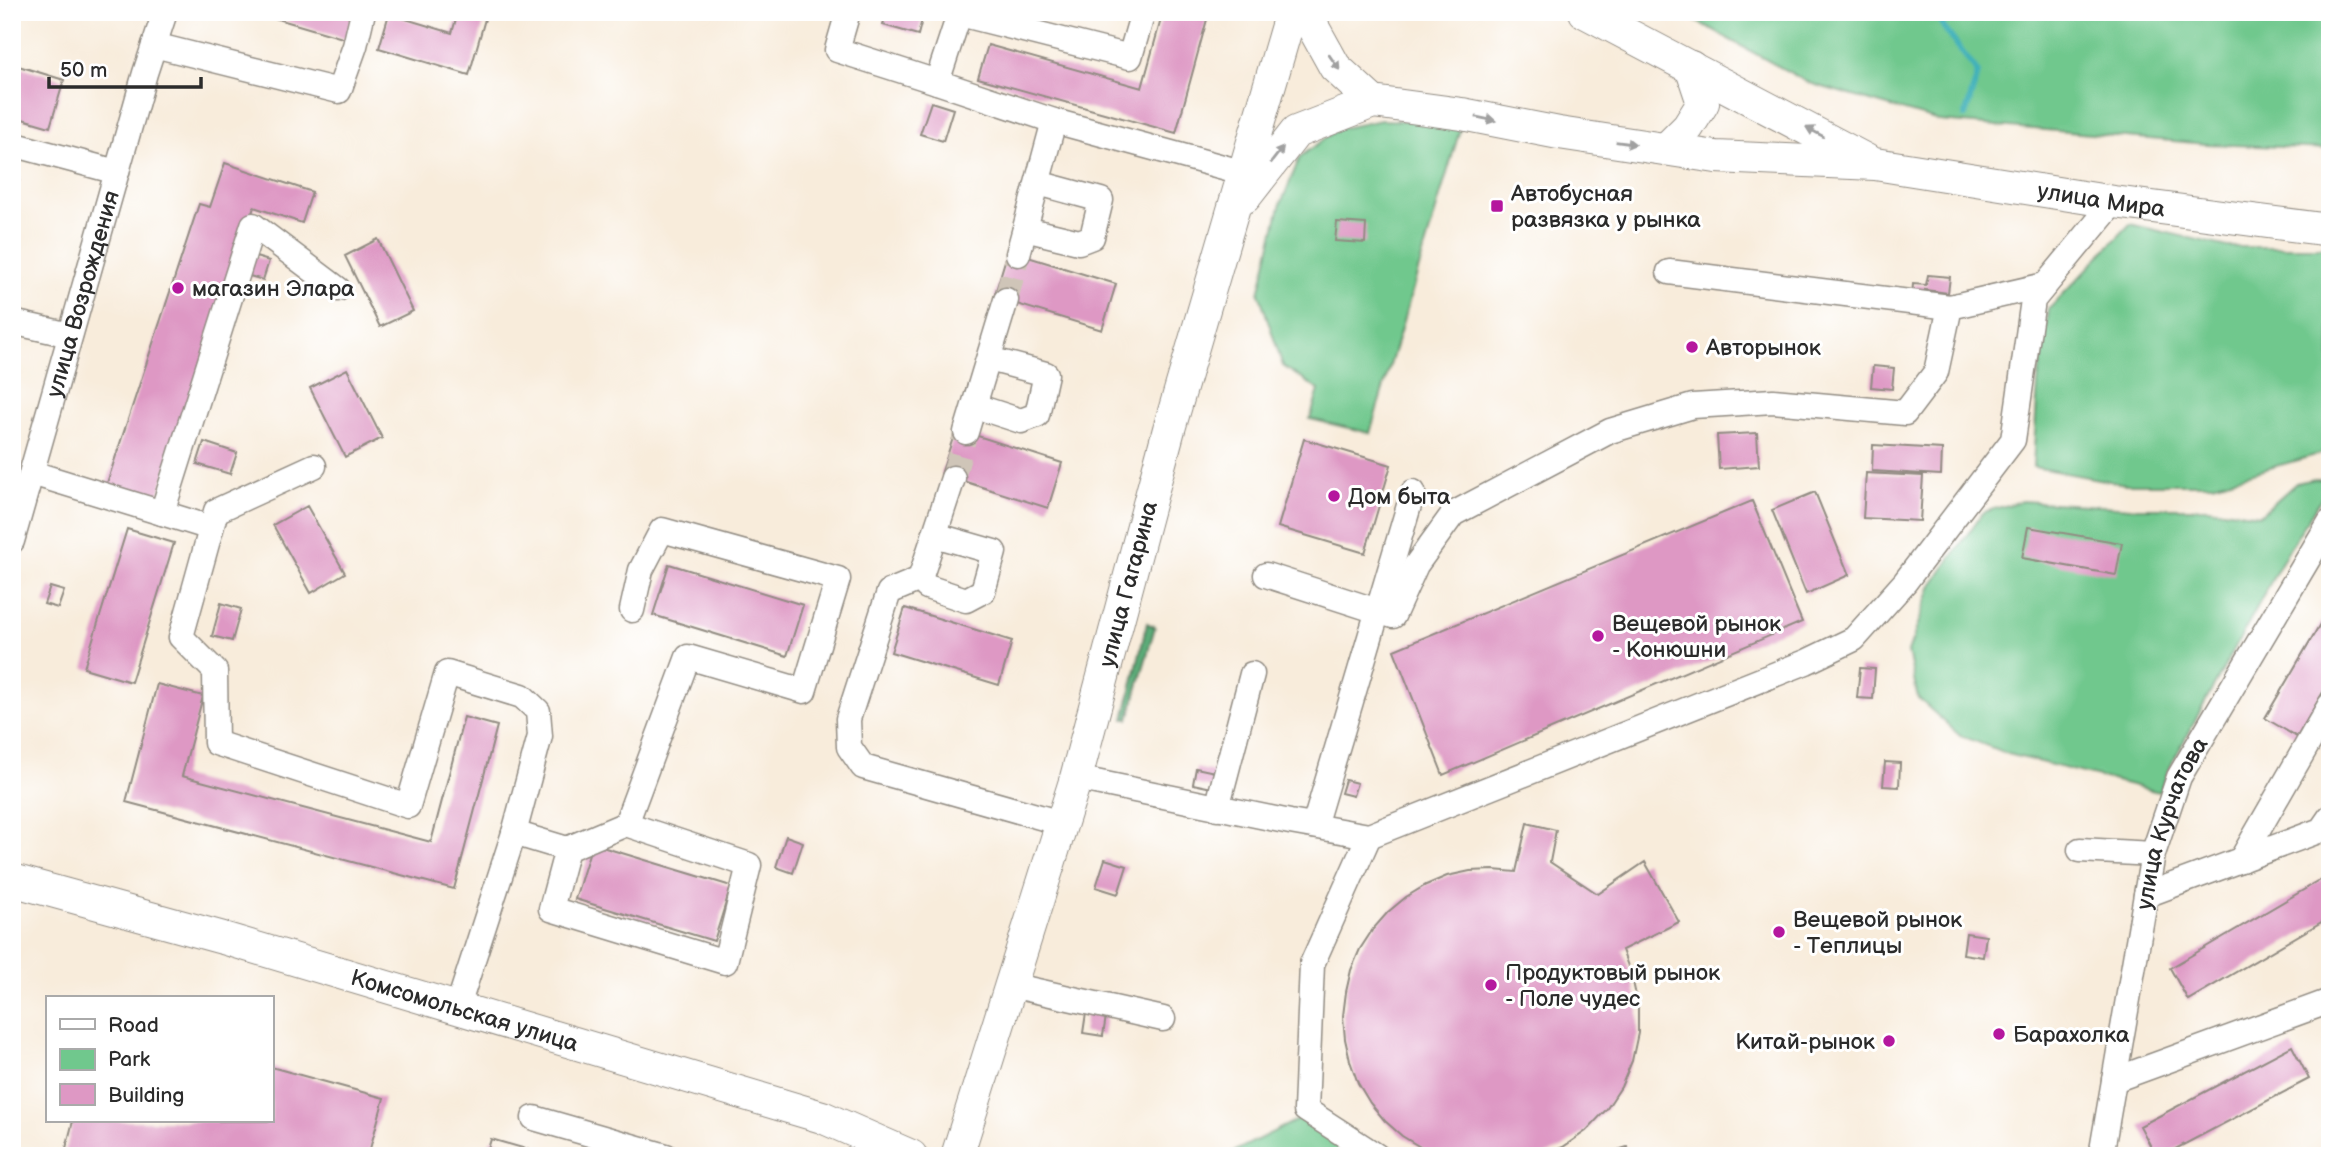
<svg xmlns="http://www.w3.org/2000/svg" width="2342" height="1168" viewBox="0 0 2342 1168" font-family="'Balsamiq Sans',sans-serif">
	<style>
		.green { fill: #70c88d; stroke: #4e7a5c; stroke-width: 2 }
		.forest { fill: #5cac78; stroke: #446c52; stroke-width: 2 }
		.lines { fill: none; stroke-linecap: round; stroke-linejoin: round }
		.stream { stroke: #41b1ba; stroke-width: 6 }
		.building { fill: #de98c4 }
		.minor-tunnel { stroke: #cfc5b8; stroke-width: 24; stroke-dasharray: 24 12; stroke-linecap: butt }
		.minor-casing { stroke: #928c83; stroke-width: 27 }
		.major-casing { stroke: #928c83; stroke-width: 34 }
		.minor { stroke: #fff; stroke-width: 24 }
		.major { stroke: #fff; stroke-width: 32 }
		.oneway { fill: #a0a0a0 }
		.poi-dot { fill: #b5179e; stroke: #fff; stroke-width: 2.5 }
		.labels { text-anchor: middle; stroke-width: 6; stroke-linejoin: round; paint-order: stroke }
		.poi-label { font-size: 23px; fill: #2b2b2b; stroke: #fff; text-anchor: start }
		.street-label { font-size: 23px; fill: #2b2b2b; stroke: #fff }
	</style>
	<rect width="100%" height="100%" fill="#fff"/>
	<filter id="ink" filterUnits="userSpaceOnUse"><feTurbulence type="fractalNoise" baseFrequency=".0143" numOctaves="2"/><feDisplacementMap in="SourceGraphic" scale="14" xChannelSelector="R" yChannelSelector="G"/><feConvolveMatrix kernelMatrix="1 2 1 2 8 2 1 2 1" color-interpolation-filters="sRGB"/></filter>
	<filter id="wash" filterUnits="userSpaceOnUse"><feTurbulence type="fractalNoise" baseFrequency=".00686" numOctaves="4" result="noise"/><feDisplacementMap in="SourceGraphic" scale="28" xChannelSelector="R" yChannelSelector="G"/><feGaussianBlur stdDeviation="1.57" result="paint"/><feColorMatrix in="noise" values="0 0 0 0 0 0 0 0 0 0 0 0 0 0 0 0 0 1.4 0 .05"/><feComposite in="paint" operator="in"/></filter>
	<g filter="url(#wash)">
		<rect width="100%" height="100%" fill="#f8ecdb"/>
		<path class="green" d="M1679 12H2330V149L2207 144 1939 121 1809 83Z
			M1381 120 1418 121 1461 126 1370 433 1310 419 1319 390 1283 366 1259 293 1280 206 1300 157 1338 129Z
			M2130 224 2228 247H2330V451L2213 484H2125L2033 467 2038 382 2049 309Z
			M2315 479 2330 480V484L2285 556 2173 761 2159 792 2008 754 1959 735 1918 698 1908 652 1932 585 1983 512 2022 501 2132 508H2208L2260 515 2296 483Z
			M1301 1118 1361 1156H1225Z"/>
		<path class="forest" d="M1147 623 1155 627 1129 719H1124Z"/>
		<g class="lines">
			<path class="stream" d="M1946 12 1941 24 1978 73 1965 116"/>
		</g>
		<g id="blocks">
			<path class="building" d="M254 12H354L346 39Z
				M458 12H487L469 75 379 48 389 14 452 33Z
				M886 12H924L918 35 883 25Z
				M1163 12H1209L1176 133 978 78 988 45 1142 88Z
				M12 64 64 80 50 127 12 116Z
				M931 102 953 109 943 141 920 134Z
				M225 163 312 192 302 223 254 207 155 505 105 489 199 204 210 207Z
				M12 176 20 178 13 201H12Z
				M1337 222 1366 224 1365 243 1335 241Z
				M378 239 413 311 380 327 345 256Z
				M1008 251 1116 284 1102 330 994 297Z
				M249 255 269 261 263 280 243 274Z
				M1928 275 1950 277 1948 293 1925 290V297L1912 296 1913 284 1926 285Z
				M1873 366 1894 368 1892 389 1871 387Z
				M347 369 382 438 345 457 310 388Z
				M956 429 1062 463 1048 508 941 474Z
				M1757 433 1759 466 1719 469 1717 435Z
				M1304 439 1391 465 1365 553 1278 527Z
				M204 442 237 453 230 474 197 464Z
				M1873 445 1942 449 1941 475 1872 471Z
				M1866 473 1923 476 1920 521 1863 518Z
				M1815 492 1849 575 1806 594 1772 510Z
				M1752 501 1802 622 1443 775 1394 650Z
				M307 506 345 573 311 593 273 525Z
				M2028 527 2122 543 2116 575 2022 558Z
				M127 529 174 543 131 682 84 668Z
				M669 564 803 605 787 656 653 615Z
				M50 587 64 591 58 608 44 604Z
				M221 603 241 609 232 641 212 636Z
				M2330 607V680L2297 737 2265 718Z
				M905 608 1012 641 999 685 891 652Z
				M1860 668 1875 669 1873 699 1857 698Z
				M157 684 203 696 182 776 431 842 464 717 497 726 454 889 126 802Z
				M1885 762 1900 763 1899 787 1883 786Z
				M1196 768 1215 772 1212 788 1193 784Z
				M1345 780 1357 783 1353 796 1341 793Z
				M1527 823 1556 830 1550 862 1598 894 1645 862 1679 922 1622 950 1632 977 1638 1005V1033L1632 1061 1621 1087 1606 1110 1586 1131 1563 1147 1542 1156H1440L1427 1151 1402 1136 1385 1121 1370 1103 1358 1083 1350 1061 1345 1039 1343 1016 1346 992 1351 970 1360 949 1373 929 1388 912 1406 897 1426 885 1447 876 1470 871 1493 870 1516 872Z
				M786 836 803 842 793 873 776 867Z
				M592 844 731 886 714 941 575 899Z
				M1105 859 1127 866 1118 894 1096 887Z
				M2324 878 2330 888V917L2188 1000 2170 968Z
				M1966 933 1986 936 1983 957 1963 954Z
				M1086 1013 1106 1016 1103 1036 1083 1033Z
				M2292 1046 2309 1079 2162 1156H2156L2140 1126Z
				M271 1067 384 1098 368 1156H64L73 1121H271Z
				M491 1139 547 1155V1156H486Z
				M1627 1147 1630 1156H1602V1155Z"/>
		</g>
	</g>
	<g filter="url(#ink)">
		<use href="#blocks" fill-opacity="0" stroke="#928c83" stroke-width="2"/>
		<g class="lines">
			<path class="minor-tunnel" d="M1006 300 1018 254
				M953 478 966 432"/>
			<g class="minor-casing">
				<g id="minor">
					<path d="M848 12 837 50 937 82"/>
					<path d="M960 12 937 82 1054 121 1245 173"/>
					<path d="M960 14 1130 57 1143 12"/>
					<path d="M154 45 339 91 355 46 363 12"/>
					<path d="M12 144 117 172"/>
					<path d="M1025 229 1079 242 1092 237 1101 200 1038 183"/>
					<path d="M1018 254 1054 121"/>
					<path d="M1669 272 1950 307"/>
					<path d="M12 322 70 335"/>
					<path d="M975 406 1021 421 1037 415 1046 374 989 359"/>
					<path d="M966 432 1006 300"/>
					<path d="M314 466 216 511 181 637 215 671 216 743 408 806 447 673 522 696 538 711 540 736 514 833 457 1009"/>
					<path d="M32 473 211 528"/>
					<path d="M953 478 920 579 889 592 848 719 849 747 863 767 1061 823"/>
					<path d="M162 513 253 225 338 289"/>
					<path id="s1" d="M12 541 145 73 165 12"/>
					<path d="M1266 575 1393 616 1416 565 1453 514 1610 431 1693 406 1773 401 1905 413 1936 372 1950 307 2045 285"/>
					<path d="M920 579 927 587 966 600 983 591 994 552 935 535"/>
					<path d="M1076 778 1290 822 1369 836 1806 662 1854 639 1905 582 2013 440 2033 300 2114 202"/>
					<path d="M1217 808 1252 674"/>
					<path d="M626 824 688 657 804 691 838 579 662 530 641 570 632 610"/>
					<path d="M1314 826 1413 492"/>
					<path d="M514 833 567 849 626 824 749 865 725 962 551 909 567 849"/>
					<path d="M1369 836 1312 964 1306 1110 1377 1156"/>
					<path d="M2080 850 2153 854"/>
					<path d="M2241 860 2330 705"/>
					<path d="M2146 895 2321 830 2330 817"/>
					<path d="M1010 985 1163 1019"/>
					<path d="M2114 1080 2330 1001"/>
					<path d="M534 1118 666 1156"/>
					<path id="s2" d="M2101 1156 2153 854 2179 777 2330 522"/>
				</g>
			</g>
			<g class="major-casing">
				<g id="major">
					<path d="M1310 12 1314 29 1335 67 1373 102"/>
					<path d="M1585 12 1866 160"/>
					<path d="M1666 149 1688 127 1703 103 1691 67"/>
					<path id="s3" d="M1245 197 1296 132 1373 102 1462 114 1559 133 1716 157 1875 164 2114 202 2330 230"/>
					<path id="s4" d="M12 880 223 938 822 1117 911 1156"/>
					<path id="s5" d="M957 1156 1076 778 1169 429 1291 12"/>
				</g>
			</g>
			<use href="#minor" class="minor"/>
			<use href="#major" class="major"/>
		</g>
		<defs><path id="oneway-solid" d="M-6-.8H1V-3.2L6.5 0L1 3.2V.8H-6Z" transform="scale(1.75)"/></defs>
		<g class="oneway">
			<use href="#oneway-solid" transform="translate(1334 62) rotate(55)"/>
			<use href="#oneway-solid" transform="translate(1486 119) rotate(11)"/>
			<use href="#oneway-solid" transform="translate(1815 132) rotate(-152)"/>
			<use href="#oneway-solid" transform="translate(1626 143) rotate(8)"/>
			<use href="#oneway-solid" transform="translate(1277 155) rotate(-52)"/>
		</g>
	</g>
	<g class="poi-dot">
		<rect x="1490" y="199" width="14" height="14" rx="3.5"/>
		<circle cx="178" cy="288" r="7"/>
		<circle cx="1692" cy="347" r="7"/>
		<circle cx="1334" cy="496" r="7"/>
		<circle cx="1598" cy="636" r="7"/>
		<circle cx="1779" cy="932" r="7"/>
		<circle cx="1491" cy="985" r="7"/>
		<circle cx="1999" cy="1034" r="7"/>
		<circle cx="1889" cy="1041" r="7"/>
	</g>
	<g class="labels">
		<g class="poi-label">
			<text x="1511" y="201">Автобусная<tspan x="1511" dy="26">развязка у рынка</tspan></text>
			<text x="192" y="296">магазин Элара</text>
			<text x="1706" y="355">Авторынок</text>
			<text x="1348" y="504">Дом быта</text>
			<text x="1612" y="631">Вещевой рынок<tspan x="1612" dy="26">- Конюшни</tspan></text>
			<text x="1793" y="927">Вещевой рынок<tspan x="1793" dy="26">- Теплицы</tspan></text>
			<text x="1505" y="980">Продуктовый рынок<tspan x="1505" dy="26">- Поле чудес</tspan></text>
			<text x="2013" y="1042">Барахолка</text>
			<text x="1875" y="1049" text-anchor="end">Китай-рынок</text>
		</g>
		<g class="street-label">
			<text dy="8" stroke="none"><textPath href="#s3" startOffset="901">улица Мира</textPath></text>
			<text dy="8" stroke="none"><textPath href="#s1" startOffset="257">улица Возрождения</textPath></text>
			<text dy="8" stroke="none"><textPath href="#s5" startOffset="597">улица Гагарина</textPath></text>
			<text dy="8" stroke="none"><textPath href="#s2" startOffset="341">улица Курчатова</textPath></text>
			<text dy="8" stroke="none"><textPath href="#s4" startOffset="471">Комсомольская улица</textPath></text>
		</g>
	</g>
	<rect width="2342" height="1168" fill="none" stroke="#fff" stroke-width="42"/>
	<rect x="46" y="996" width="228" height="126" fill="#ffffff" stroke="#aaaaaa" stroke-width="2"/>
	<rect x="60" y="1019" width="35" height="10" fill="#ffffff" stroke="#aaaaaa" stroke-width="2"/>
	<text x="108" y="1032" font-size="21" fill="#2b2b2b">Road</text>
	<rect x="60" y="1049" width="35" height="21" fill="#70c88d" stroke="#aaaaaa" stroke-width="2"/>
	<text x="108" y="1066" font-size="21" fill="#2b2b2b">Park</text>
	<rect x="60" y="1084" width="35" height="21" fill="#de98c4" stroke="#aaaaaa" stroke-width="2"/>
	<text x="108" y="1102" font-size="21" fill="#2b2b2b">Building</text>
	<path d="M49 77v10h152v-10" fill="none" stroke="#2b2b2b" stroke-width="3.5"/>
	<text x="60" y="77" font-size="21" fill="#2b2b2b" stroke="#ffffff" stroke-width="5" paint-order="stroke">50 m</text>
</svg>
